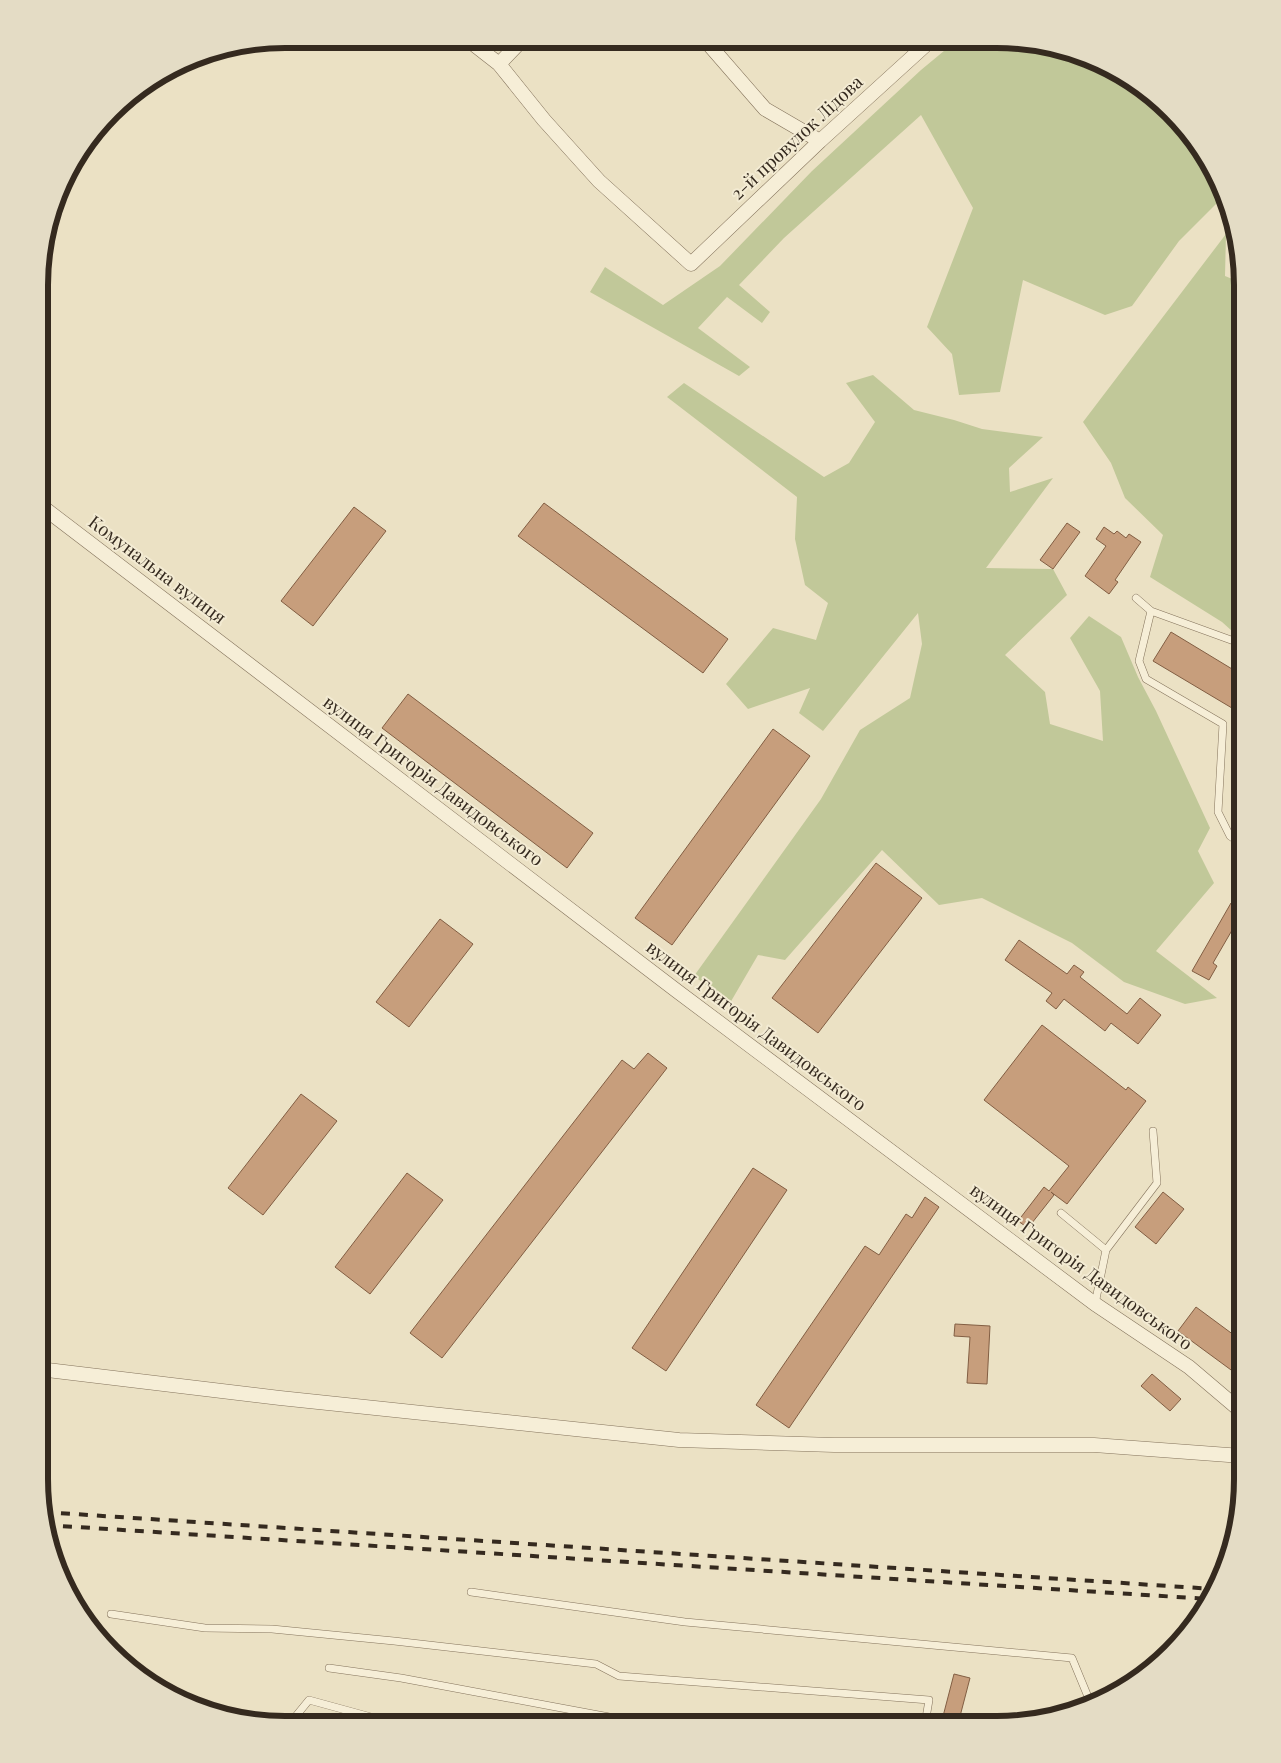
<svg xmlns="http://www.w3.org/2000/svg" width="1281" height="1763" viewBox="0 0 1281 1763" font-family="'Playfair Display',serif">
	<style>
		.green { fill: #c1c899 }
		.building { fill: #c79e7c; stroke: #825e43 }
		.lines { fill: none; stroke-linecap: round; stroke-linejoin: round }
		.lane-casing { stroke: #84735c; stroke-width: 8 }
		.street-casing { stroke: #84735c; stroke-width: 15 }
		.lane { stroke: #f6eed7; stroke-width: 7 }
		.street { stroke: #f6eed7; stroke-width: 14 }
		.rail { stroke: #352a1f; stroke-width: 4; stroke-dasharray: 9 9; stroke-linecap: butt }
		.labels { text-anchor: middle; stroke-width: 4; stroke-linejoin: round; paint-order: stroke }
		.street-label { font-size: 18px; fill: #352a1f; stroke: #f3ebd3 }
		.rim { fill: none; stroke: #352a1f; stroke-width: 6 }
	</style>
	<rect width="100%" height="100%" fill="#ebe1c4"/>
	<path class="green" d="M956 41H1029L1090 57 1146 89 1181 123 1217 176 1225 198H1222L1179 241 1132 306 1105 315 1023 280 1000 392 959 395 952 354 927 327 973 208 921 115 784 238 739 285 770 312 762 323 727 297 698 328 750 367 739 376 590 292 605 267 663 305 720 266 812 171 921 70Z
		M1226 234 1225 276 1242 283V640L1222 622 1150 577 1163 535 1125 498 1111 463 1083 422Z
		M873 375 914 410 954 420 982 429 1043 437 1009 468 1010 492 1053 478 986 568 1053 569 1067 595 1005 655 1045 692 1050 724 1103 741 1100 691 1070 638 1089 616 1121 637 1138 677 1156 711 1210 828 1198 851 1214 883 1156 951 1217 998 1185 1004 1124 982 1072 943 982 898 939 905 882 850 785 960 758 955 730 1003 694 976 821 799 860 730 910 698 922 644 918 613 823 731 799 713 810 688 748 709 726 684 773 628 816 640 828 603 805 585 795 539 797 497 667 397 684 383 824 477 849 463 875 422 846 383Z"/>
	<path class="building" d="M544 503 728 639 703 673 518 536Z
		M354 507 386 531 313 626 281 601Z
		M1067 523 1080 532 1053 569 1040 560Z
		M1104 527 1114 534 1117 531 1126 538 1129 534 1141 542 1115 580 1118 582 1109 594 1085 576 1106 546 1096 539Z
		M1171 632 1242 675V714L1153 661Z
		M408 694 593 833 567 868 382 728Z
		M773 729 810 756 672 945 635 918Z
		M876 863 922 898 818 1033 772 998Z
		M1231 903 1242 909V913L1213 963 1217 966 1209 980 1192 971Z
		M440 919 473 944 409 1027 376 1002Z
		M1019 940 1067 974 1074 965 1084 972 1080 977 1127 1014 1140 998 1161 1015 1138 1044 1111 1023 1105 1031 1064 999 1056 1009 1046 1001 1052 993 1005 960Z
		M1042 1025 1126 1090 1128 1087 1146 1101 1067 1204 1051 1192 1054 1195 1028 1228 1018 1221 1044 1187 1049 1191 1069 1166 984 1100Z
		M648 1053 667 1068 442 1358 410 1333 622 1060 634 1069Z
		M301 1094 337 1121 263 1215 228 1188Z
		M753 1168 787 1190 666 1371 632 1348Z
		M407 1173 443 1200 370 1294 335 1267Z
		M1163 1192 1184 1209 1156 1244 1135 1227Z
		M925 1197 939 1207 789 1428 756 1405 865 1246 879 1255 906 1214 912 1218Z
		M1196 1307 1242 1341V1378L1178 1331Z
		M955 1324 990 1326 987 1384 967 1383 970 1337 954 1336Z
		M1152 1374 1181 1399 1170 1411 1141 1386Z
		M954 1674 970 1678 958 1724H941Z"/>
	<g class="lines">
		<g class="lane-casing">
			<path id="lane" d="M1136 598 1151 611 1242 644
				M1151 611 1139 661 1146 679 1223 724 1218 812 1230 836 1242 844
				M1061 1213 1106 1250
				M1095 1304 1106 1250 1157 1183 1153 1131
				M471 1592 685 1622 1072 1658 1091 1704
				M111 1614 205 1628 272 1629 394 1641 596 1664 619 1676 929 1700 925 1724
				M329 1668 401 1678 620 1719
				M619 1721 620 1719 683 1723
				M291 1722 309 1700 393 1723"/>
		</g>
		<g class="street-casing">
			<path id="street" d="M467 39 499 64 544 120 599 181 691 264 820 141 930 41
				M705 40 765 109 820 141
				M499 64 523 39
				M40 505 677 991 1095 1304 1189 1367 1242 1412
				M39 1369 280 1398 679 1440 834 1445H1094L1242 1456"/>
		</g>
		<use href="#lane" class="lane"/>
		<use href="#street" class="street"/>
		<path class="rail" d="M43 1512 1214 1589
			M45 1525 1209 1599"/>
	</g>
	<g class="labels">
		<g class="street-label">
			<text transform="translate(797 138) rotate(-43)" y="6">2-й провулок Лідова</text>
			<text transform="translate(157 570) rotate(37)" y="6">Комунальна вулиця</text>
			<text transform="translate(433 781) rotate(37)" y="6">вулиця Григорія Давидовського</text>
			<text transform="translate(756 1026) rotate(37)" y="6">вулиця Григорія Давидовського</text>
			<text transform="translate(1081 1267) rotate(36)" y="6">вулиця Григорія Давидовського</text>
		</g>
	</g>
	<path d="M0 0H1281V1763H0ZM285 48H997A237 237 0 0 1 1234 285V1479A237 237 0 0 1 997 1716H285A237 237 0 0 1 48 1479V285A237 237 0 0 1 285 48Z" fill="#e4dcc5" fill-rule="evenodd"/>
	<path class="rim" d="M285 48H997A237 237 0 0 1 1234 285V1479A237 237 0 0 1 997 1716H285A237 237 0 0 1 48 1479V285A237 237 0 0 1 285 48Z"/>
</svg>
